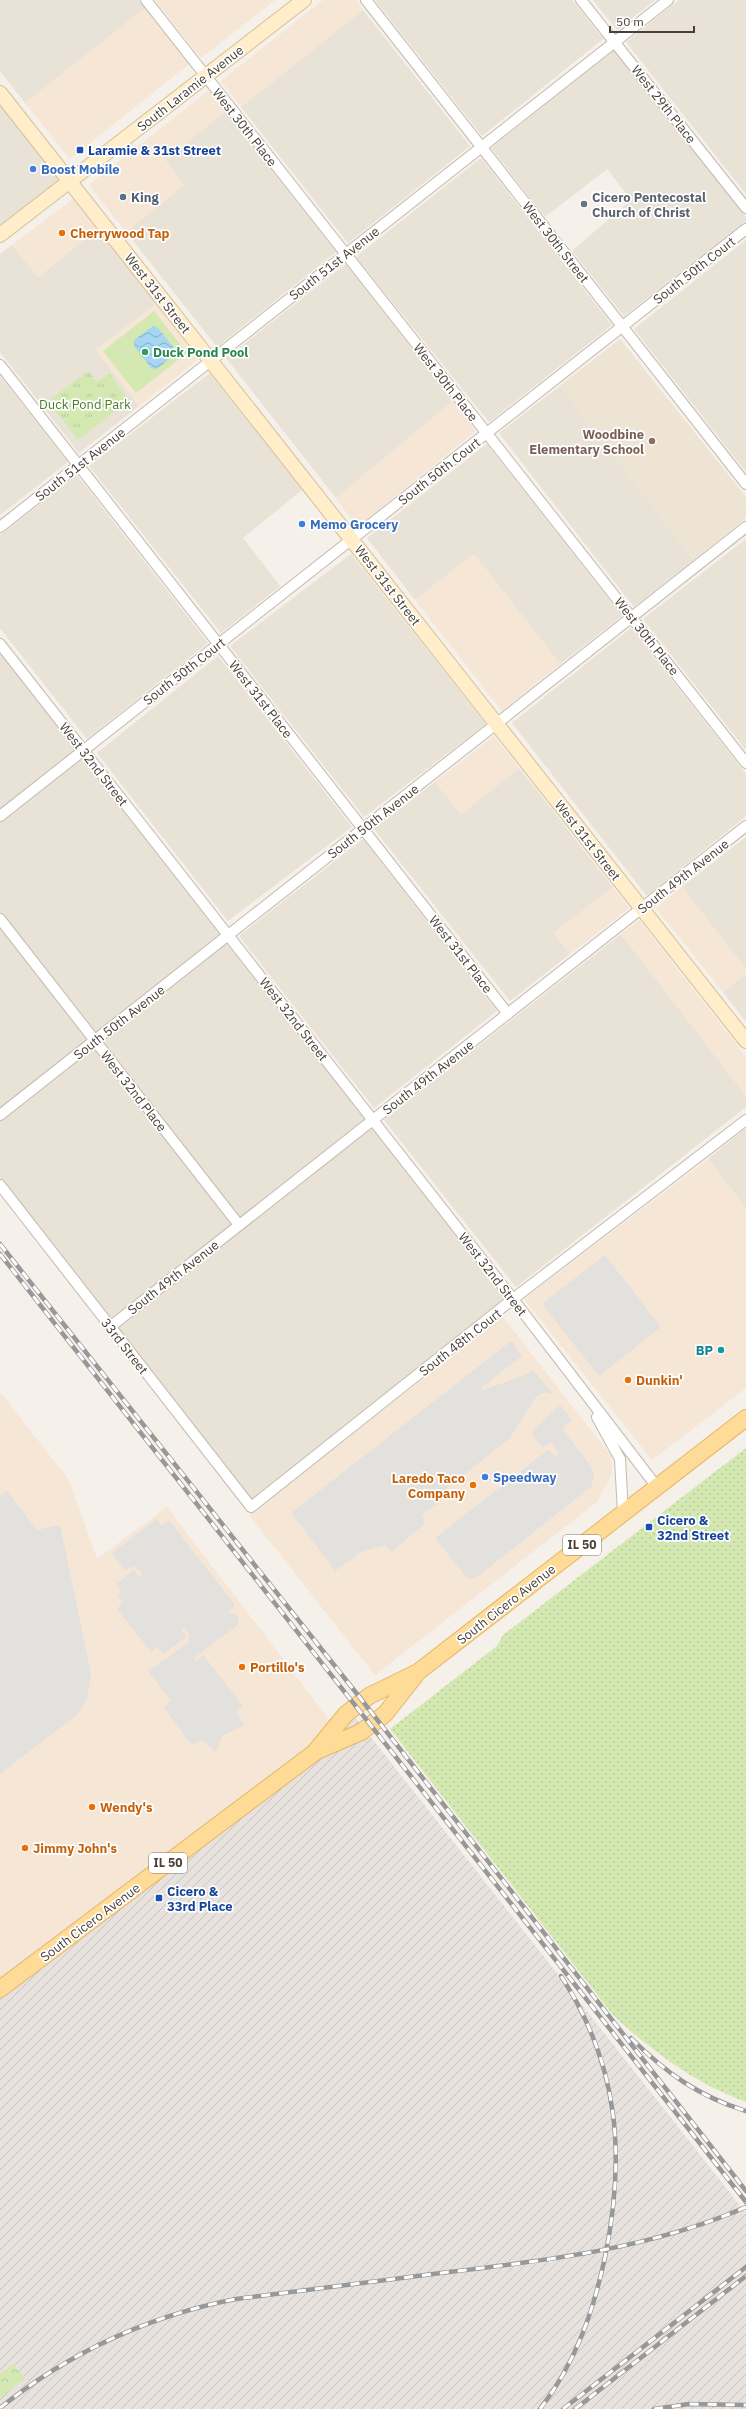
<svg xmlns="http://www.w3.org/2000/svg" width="746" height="2409" viewBox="0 0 746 2409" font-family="'IBM Plex Sans',sans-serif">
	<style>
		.residential { fill: #e9e2d7 }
		.commercial { fill: #f6e6d5 }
		.industrial { fill: url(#industrial-furrows) }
		.education { fill: #eee4d3 }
		.grass { fill: url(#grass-dots) }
		.forest { fill: url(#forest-crowns) }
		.park { fill: url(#park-tufts) }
		.garden { fill: #d4e9b2 }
		.parking { fill: #e3e1de }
		.water { fill: url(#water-waves) }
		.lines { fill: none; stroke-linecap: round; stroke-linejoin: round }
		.street-casing { stroke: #c3bbae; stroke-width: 12 }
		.secondary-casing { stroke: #d5c199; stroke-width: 16 }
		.primary-casing { stroke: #e5b767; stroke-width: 18 }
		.street { stroke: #fff; stroke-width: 10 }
		.secondary { stroke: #ffeec9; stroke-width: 14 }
		.primary { stroke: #ffdb98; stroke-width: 16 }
		.rail-casing { stroke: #989898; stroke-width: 4.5 }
		.rail { stroke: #fff; stroke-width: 3; stroke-dasharray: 9; stroke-linecap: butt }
		.transit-dot { fill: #1a4fb4; stroke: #fff; stroke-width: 1.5 }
		.shop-dot { fill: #3f7fe0; stroke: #fff; stroke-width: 1.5 }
		.service-dot { fill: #5c6f8a; stroke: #fff; stroke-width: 1.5 }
		.worship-dot { fill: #6b7280; stroke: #fff; stroke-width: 1.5 }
		.food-dot { fill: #e8710a; stroke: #fff; stroke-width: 1.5 }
		.leisure-dot { fill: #2e9e5b; stroke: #fff; stroke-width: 1.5 }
		.education-dot { fill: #8d6e63; stroke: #fff; stroke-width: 1.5 }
		.culture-dot { fill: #0f9aa8; stroke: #fff; stroke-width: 1.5 }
		.labels { text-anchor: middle; stroke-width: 3.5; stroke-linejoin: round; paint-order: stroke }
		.shield { fill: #fff; stroke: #807a73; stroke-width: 1 }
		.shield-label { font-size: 12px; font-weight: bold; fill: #494137 }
		.street-label { font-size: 13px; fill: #494137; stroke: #fff }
		.transit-label { font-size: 13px; font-weight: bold; fill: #164399; stroke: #fff; text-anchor: start }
		.shop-label { font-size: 13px; font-weight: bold; fill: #366cbe; stroke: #fff; text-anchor: start }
		.service-label { font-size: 13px; font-weight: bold; fill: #4e5e75; stroke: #fff; text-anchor: start }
		.worship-label { font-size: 13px; font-weight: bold; fill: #5b616d; stroke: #fff; text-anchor: start }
		.food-label { font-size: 13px; font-weight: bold; fill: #c56008; stroke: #fff; text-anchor: start }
		.leisure-label { font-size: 13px; font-weight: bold; fill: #27864d; stroke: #fff; text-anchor: start }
		.park-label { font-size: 13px; fill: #4e7c29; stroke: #fff }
		.education-label { font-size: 13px; font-weight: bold; fill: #785e54; stroke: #fff; text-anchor: end }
		.culture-label { font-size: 13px; font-weight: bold; fill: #0d838f; stroke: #fff; text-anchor: end }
	</style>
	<defs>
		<pattern id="industrial-furrows" width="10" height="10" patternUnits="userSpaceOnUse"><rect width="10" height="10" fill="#e7e2de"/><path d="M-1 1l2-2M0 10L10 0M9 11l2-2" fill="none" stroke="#c8c3bf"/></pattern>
		<pattern id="grass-dots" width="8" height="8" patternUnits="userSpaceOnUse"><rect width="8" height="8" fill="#d4e9b2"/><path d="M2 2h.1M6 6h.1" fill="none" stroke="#b8c99a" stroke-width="1.8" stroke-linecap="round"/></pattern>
		<pattern id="forest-crowns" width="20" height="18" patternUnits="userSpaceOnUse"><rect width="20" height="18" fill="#d4e9b2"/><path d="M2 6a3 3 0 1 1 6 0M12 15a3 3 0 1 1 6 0" fill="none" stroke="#b8c99a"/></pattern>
		<pattern id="park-tufts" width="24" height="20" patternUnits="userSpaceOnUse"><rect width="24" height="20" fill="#d4e9b2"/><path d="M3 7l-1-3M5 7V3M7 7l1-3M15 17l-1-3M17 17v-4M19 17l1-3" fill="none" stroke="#b8c99a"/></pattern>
		<pattern id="water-waves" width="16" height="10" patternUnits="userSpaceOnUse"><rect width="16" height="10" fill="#a6d7f1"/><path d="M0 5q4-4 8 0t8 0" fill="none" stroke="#89b0c4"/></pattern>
	</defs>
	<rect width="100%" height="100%" fill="#f5f0e9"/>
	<path class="residential" d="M0 0H139L145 8 25 103 0 71Z
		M375 0H572L603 39 482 136Z
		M593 0H655L617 30Z
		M679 0H746V194L626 42Z
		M363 10 470 146 348 243 241 107Z
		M614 50 746 217V222L624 316 572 251 631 200 607 169 545 217 491 148Z
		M0 98 65 181 0 231Z
		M226 111 336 252 217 347 126 232 184 185 165 160Z
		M481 158 612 325 489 422 356 257Z
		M97 229 156 304 96 350 139 406 79 453 0 352V254L12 245 38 277Z
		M746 240V472L634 329Z
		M346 264 453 401 336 498 226 358Z
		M210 373 302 490 243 538 280 586 221 633 89 466Z
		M0 376 68 462 0 515Z
		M560 386 694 560 634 607 499 433Z
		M487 444 622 616 560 664 474 554 415 600 367 538Z
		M77 475 208 643 87 739 0 628V535Z
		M746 539V750L643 619Z
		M351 554 486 724 364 817 230 646Z
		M631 628 746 774V816L647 896 512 723Z
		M0 648 508 1298 252 1502 0 1179Z
		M218 656 352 827 228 921 97 753Z
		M519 768 613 887 554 933 570 954 510 1001 374 829 435 782 461 814Z
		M746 837V969L682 887Z
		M363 839 497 1011 374 1108 239 936Z
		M621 934 746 1096V1107L516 1287 384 1120Z
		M746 974V1022L723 992Z
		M746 1128V1208L708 1159Z"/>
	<path class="commercial" d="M155 0H275L201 58Z
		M323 0H356L363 10 241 107 221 81Z
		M145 8 189 64 70 159 25 103Z
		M209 90 226 111 165 160 184 185 126 232 89 185Z
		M73 199 97 229 37 277 12 245Z
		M156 304 199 359 139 406 96 351Z
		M453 401 476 431 357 527 336 498Z
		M474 554 560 664 502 711 415 600Z
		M494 736 519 768 461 814 435 782Z
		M613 887 629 908 570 954 554 933Z
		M682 887 746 969V974L723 992 656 908Z
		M639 920 746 1057V1096L621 934Z
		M708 1159 746 1208V1388L652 1460 524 1299Z
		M503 1317 611 1456 612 1474 597 1502 375 1675 249 1515Z
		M0 1392 69 1480 97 1559 167 1507 337 1730 0 1981Z"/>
	<path class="industrial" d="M355 1717 746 2213V2409H0V1981Z"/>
	<path class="education" d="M620 339 746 497V518L694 560 560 386Z"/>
	<path class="grass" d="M746 1448V2102C694 2083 653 2052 613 2015L390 1729 497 1646 503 1635Z"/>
	<path class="forest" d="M13 2364 25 2378 0 2398V2374Z"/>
	<path class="park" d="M88 371 97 382 109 373 129 400 78 440 48 401Z"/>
	<path class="garden" d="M154 311 187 353 136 393 103 351Z"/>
	<path class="parking" d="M605 1255 661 1327 599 1376 542 1304Z
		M511 1341 522 1356 481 1388 483 1390 528 1374 533 1370 553 1394 545 1392 536 1397 510 1438 442 1492 440 1502 422 1515 425 1524 391 1552 385 1545 359 1553 335 1571 291 1513Z
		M560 1405 572 1420 564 1426 563 1430 591 1466 594 1474 592 1486 477 1577 470 1579 466 1577 435 1538 549 1449 554 1456 559 1454 551 1442 543 1448 531 1433Z
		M7 1491 37 1530 60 1525 91 1673 87 1699 79 1713 0 1774V1496Z
		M156 1519 161 1525 169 1520 235 1605 228 1612 238 1616V1625L194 1658 196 1661 203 1655 243 1706 236 1712 245 1725 222 1736 216 1752 201 1740 192 1745 164 1708 171 1701 148 1671 188 1643 189 1633 185 1628 181 1629 186 1637 164 1654 157 1647 151 1652 117 1609 123 1602 118 1596 121 1590 116 1584 134 1570 139 1577 142 1573 134 1566 125 1570 112 1553Z"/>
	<path class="water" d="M153 326 158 328 175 349 174 355 157 369 151 368 134 346V340Z"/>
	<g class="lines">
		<g class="street-casing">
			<path id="street" d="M146 0 746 763
				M366 0 746 484
				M581 0 746 208
				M0 365 508 1014
				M0 527 668 0
				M0 644 513 1299 657 1487
				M0 816 746 229
				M0 919 239 1225
				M0 1115 746 527
				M0 1185 251 1507 513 1299 746 1120
				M110 1327 746 826
				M597 1417 620 1459 623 1513"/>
		</g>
		<g class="secondary-casing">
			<path id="secondary" d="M0 93 746 1041
				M0 235 304 0"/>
		</g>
		<g class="primary-casing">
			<path id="primary" d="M317 1751 361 1732 385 1714 415 1676
				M0 1989 314 1753 346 1714 369 1696 418 1672 746 1418"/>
		</g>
		<use href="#street" class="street"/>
		<use href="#secondary" class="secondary"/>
		<use href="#primary" class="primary"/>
		<g class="rail-casing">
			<path id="rail" d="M0 1244 350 1685 746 2191
				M0 1254 746 2202
				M631 2038C666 2073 698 2096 746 2111
				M0 2408C70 2352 148 2316 236 2299 307 2290 378 2281 449 2272 551 2260 652 2248 746 2207
				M540 2409C575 2364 593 2313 605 2257 626 2155 619 2065 561 1976
				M563 2409 746 2267
				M575 2409 746 2276
				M654 2409 689 2404 746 2405"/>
		</g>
		<use href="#rail" class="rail"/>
	</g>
	<g class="transit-dot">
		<rect x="76" y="146" width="8" height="8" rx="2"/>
		<rect x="645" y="1523" width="8" height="8" rx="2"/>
		<rect x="155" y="1894" width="8" height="8" rx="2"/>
	</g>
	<g class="shop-dot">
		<circle cx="33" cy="169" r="4"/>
		<circle cx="302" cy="524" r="4"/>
		<circle cx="485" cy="1477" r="4"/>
	</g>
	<circle class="service-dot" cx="123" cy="197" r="4"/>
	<circle class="worship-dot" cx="584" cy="204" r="4"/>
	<g class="food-dot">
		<circle cx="62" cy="233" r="4"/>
		<circle cx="628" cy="1380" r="4"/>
		<circle cx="473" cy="1485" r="4"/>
		<circle cx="242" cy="1667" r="4"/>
		<circle cx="92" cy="1807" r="4"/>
		<circle cx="25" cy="1848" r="4"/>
	</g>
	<circle class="leisure-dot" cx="145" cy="352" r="4"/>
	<circle class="education-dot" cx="652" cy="441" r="4"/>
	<circle class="culture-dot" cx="721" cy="1350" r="4"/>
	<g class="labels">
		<g class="shield">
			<rect x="563" y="1535" width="38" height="20" rx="3"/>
			<rect x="149" y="1853" width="38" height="20" rx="3"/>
		</g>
		<g class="shield-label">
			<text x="582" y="1549">IL 50</text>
			<text x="168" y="1867">IL 50</text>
		</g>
		<g class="street-label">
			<text transform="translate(190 88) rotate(-38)" y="5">South Laramie Avenue</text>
			<text transform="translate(664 104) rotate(52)" y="5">West 29th Place</text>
			<text transform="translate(245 127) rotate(52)" y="5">West 30th Place</text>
			<text transform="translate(556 242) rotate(52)" y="5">West 30th Street</text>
			<text transform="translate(334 263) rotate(-38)" y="5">South 51st Avenue</text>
			<text transform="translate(694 270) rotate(-38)" y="5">South 50th Court</text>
			<text transform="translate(158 293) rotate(52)" y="5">West 31st Street</text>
			<text transform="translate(446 382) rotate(52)" y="5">West 30th Place</text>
			<text transform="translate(80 464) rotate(-38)" y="5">South 51st Avenue</text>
			<text transform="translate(439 471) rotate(-38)" y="5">South 50th Court</text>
			<text transform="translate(388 585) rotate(52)" y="5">West 31st Street</text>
			<text transform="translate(647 636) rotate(52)" y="5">West 30th Place</text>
			<text transform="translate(184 671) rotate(-38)" y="5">South 50th Court</text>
			<text transform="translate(261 699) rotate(52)" y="5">West 31st Place</text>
			<text transform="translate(94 764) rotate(52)" y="5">West 32nd Street</text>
			<text transform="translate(373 821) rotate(-38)" y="5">South 50th Avenue</text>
			<text transform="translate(588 840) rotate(52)" y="5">West 31st Street</text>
			<text transform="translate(683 876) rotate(-38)" y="5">South 49th Avenue</text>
			<text transform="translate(461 954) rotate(52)" y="5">West 31st Place</text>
			<text transform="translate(294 1019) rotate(52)" y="5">West 32nd Street</text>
			<text transform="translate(119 1022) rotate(-38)" y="5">South 50th Avenue</text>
			<text transform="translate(428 1077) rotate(-38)" y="5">South 49th Avenue</text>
			<text transform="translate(134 1091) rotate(52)" y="5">West 32nd Place</text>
			<text transform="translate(493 1274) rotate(52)" y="5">West 32nd Street</text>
			<text transform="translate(173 1277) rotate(-38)" y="5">South 49th Avenue</text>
			<text transform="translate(460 1342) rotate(-38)" y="5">South 48th Court</text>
			<text transform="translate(125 1346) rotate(52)" y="5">33rd Street</text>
			<text transform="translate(506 1604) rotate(-38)" y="5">South Cicero Avenue</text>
			<text transform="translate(90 1922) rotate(-37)" y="5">South Cicero Avenue</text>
		</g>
		<g class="transit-label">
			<text x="88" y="155">Laramie &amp; 31st Street</text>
			<text x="657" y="1525">Cicero &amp;<tspan x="657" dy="15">32nd Street</tspan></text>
			<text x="167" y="1896">Cicero &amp;<tspan x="167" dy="15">33rd Place</tspan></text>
		</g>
		<g class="shop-label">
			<text x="41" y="174">Boost Mobile</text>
			<text x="310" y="529">Memo Grocery</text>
			<text x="493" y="1482">Speedway</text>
		</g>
		<g class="service-label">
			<text x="131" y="202">King</text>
		</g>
		<g class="worship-label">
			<text x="592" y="202">Cicero Pentecostal<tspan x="592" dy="15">Church of Christ</tspan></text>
		</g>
		<g class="food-label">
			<text x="70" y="238">Cherrywood Tap</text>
			<text x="636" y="1385">Dunkin'</text>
			<text x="465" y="1483" text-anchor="end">Laredo Taco<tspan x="465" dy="15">Company</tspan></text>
			<text x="250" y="1672">Portillo's</text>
			<text x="100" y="1812">Wendy's</text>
			<text x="33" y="1853">Jimmy John's</text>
		</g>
		<g class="leisure-label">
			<text x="153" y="357">Duck Pond Pool</text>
		</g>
		<g class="park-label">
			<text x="85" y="409">Duck Pond Park</text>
		</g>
		<g class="education-label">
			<text x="644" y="439">Woodbine<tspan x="644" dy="15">Elementary School</tspan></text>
		</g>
		<g class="culture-label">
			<text x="713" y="1355">BP</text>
		</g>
	</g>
	<path d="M610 26v6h84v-6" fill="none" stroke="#494137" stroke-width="2"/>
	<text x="616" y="26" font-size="12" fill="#494137" stroke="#ffffff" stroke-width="3" paint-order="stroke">50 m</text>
</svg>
